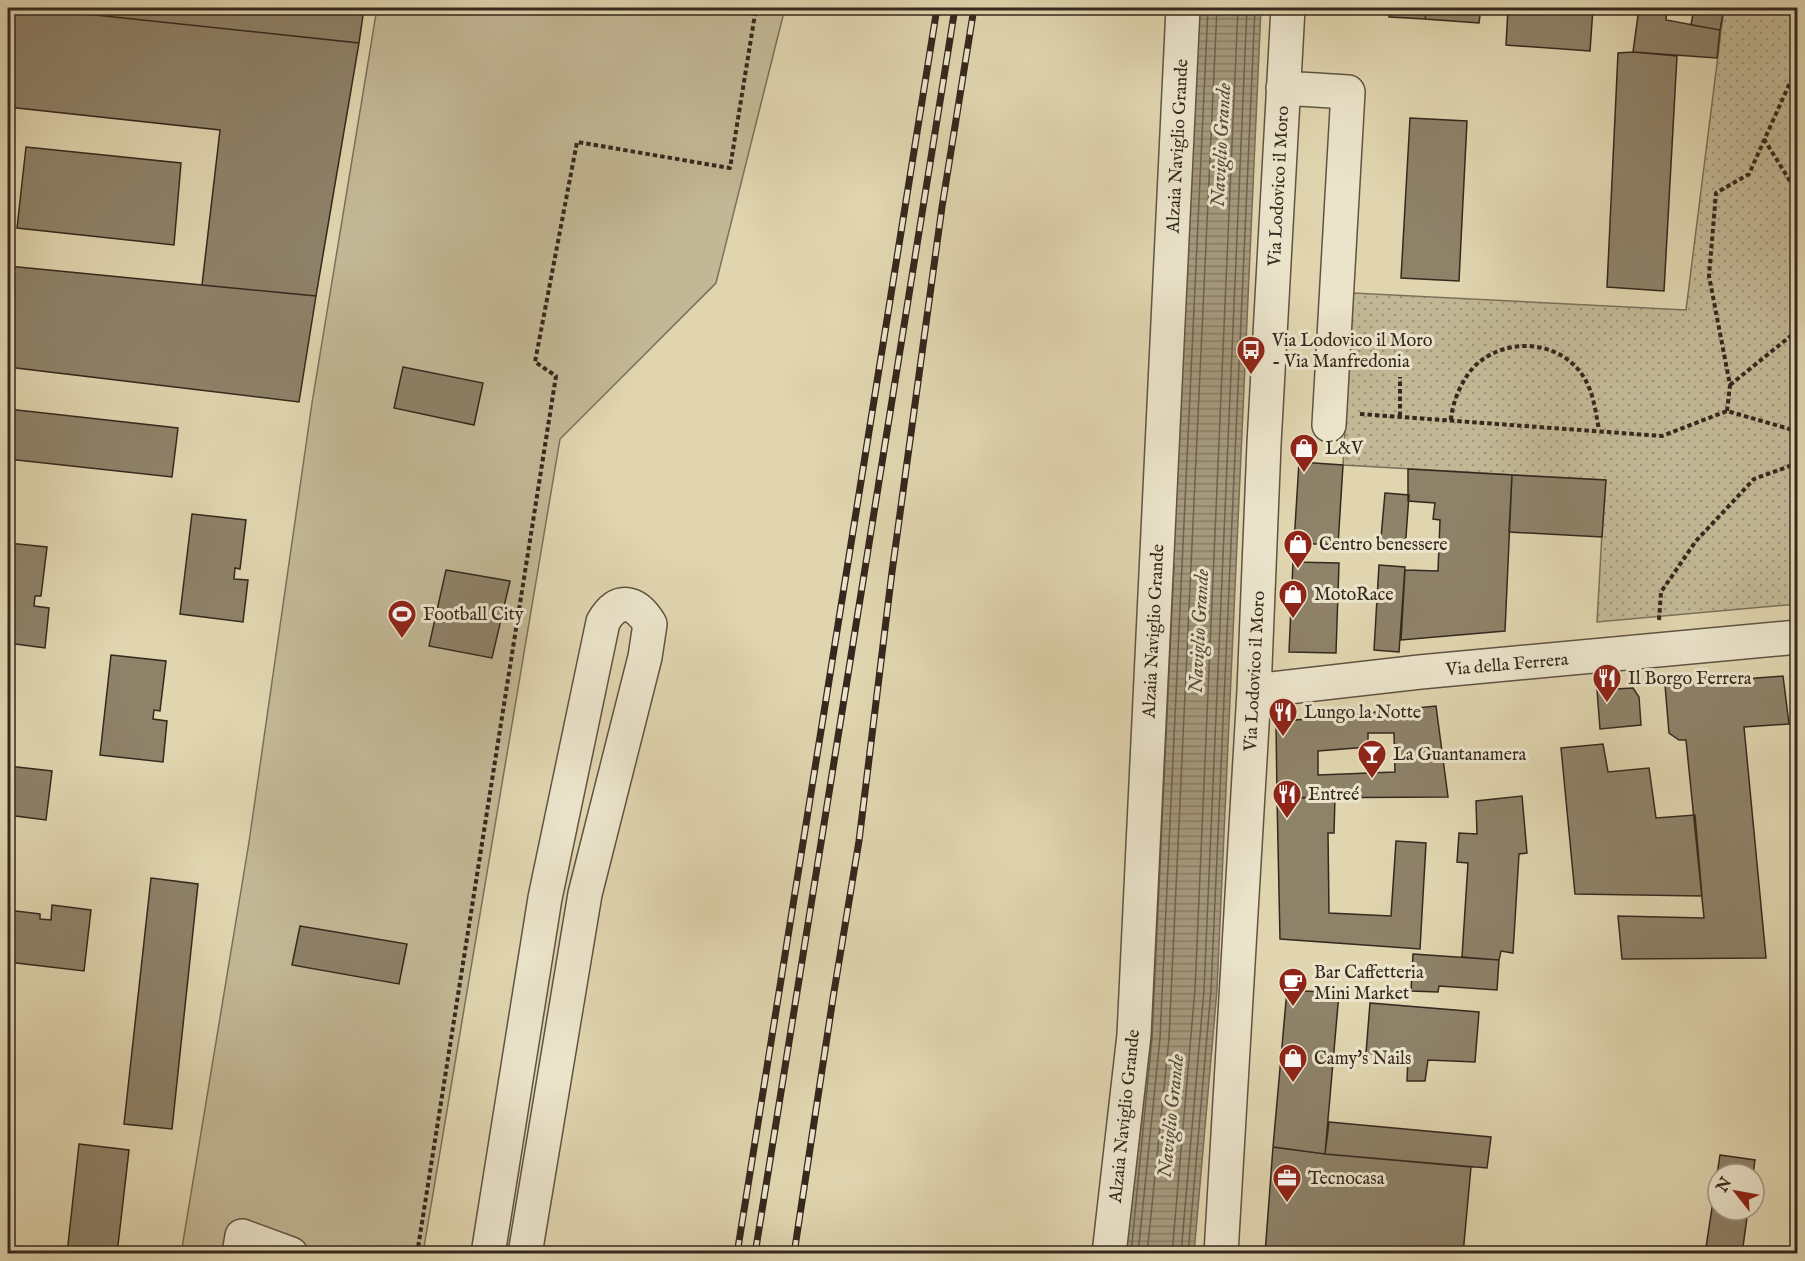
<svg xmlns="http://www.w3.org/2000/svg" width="1805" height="1261" viewBox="0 0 1805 1261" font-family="'IM FELL English',serif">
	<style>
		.park { fill: url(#park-dots); stroke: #7c705a; stroke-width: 1.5 }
		.pitch { fill: #c3b896; stroke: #7c705a; stroke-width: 1.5 }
		.water { fill: url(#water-rules); stroke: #796c58; stroke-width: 1.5 }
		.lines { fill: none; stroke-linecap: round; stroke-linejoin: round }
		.shore { stroke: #6e614e; stroke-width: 1.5 }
		.building { fill: #8e8269; stroke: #36281e; stroke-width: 1.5; fill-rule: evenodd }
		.minor-casing { stroke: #605342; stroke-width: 36 }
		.path { stroke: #36281e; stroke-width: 4; stroke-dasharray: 4.5 3; stroke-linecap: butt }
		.minor { stroke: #ebe4cb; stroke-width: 33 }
		.rail-casing { stroke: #36281e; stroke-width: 7 }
		.rail { stroke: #ebe4cb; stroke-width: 4.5; stroke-dasharray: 14; stroke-linecap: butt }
		.labels { text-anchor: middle; stroke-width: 6; stroke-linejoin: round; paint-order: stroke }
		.street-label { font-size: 18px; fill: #36281e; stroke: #ebe4cb }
		.poi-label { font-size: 18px; fill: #36281e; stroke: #ebe4cb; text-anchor: start }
		.water-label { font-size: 20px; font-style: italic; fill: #584a3b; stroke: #ebe4cb }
	</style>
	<defs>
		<pattern id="park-dots" width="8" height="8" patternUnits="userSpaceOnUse" patternTransform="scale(1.5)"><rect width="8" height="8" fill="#c3b896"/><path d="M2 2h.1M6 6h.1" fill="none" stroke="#9f967a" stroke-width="1.8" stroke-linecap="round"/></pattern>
		<pattern id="water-rules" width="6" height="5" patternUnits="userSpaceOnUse" patternTransform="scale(1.5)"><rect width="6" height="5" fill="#a69a7e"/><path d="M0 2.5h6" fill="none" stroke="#887e67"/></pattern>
	</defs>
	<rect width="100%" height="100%" fill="#e0d5af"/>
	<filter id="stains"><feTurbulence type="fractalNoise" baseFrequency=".00333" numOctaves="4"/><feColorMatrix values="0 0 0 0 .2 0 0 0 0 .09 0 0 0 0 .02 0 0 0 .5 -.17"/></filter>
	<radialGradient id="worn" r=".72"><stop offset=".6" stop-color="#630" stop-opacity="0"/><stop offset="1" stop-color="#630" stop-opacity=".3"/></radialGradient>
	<path class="park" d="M1724 8H1797V604L1597 622 1605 480 1343 465 1353 293 1686 310Z"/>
	<path class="pitch" d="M377 8H785L716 283 560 439 423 1253 181 1254 249 842 312 403Z"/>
	<path class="water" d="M1195 8H1261L1217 990 1194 1253 1125 1254Z"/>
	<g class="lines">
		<path class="shore" d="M1131 1254 1152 1038 1174 565
			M1138 1254 1160 1038 1208 8
			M1147 1254 1169 1038 1217 8
			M1172 1254 1195 989 1238 8
			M1181 1254 1204 990 1247 8
			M1188 1254 1211 990 1255 8"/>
	</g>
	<path class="building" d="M8 8H29L359 43 316 296 202 285 220 130 8 107Z
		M29 8H364L359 43Z
		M1389 8H1427L1425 19 1389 17Z
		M1427 8H1481L1479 23 1425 19Z
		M1508 8H1593L1590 51 1506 45Z
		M1639 8H1667L1666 20 1720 30 1717 58 1633 52Z
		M1694 8H1724L1720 30 1691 25Z
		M1633 52 1677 56 1664 291 1607 287 1618 53Z
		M1410 118 1467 121 1459 281 1401 278Z
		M26 147 181 163 174 245 17 228Z
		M8 266 316 296 299 402 8 367Z
		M403 367 483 383 474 425 394 408Z
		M8 409 178 428 172 477 8 459Z
		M1299 462 1343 465 1338 545 1294 543Z
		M1408 469 1512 475 1505 631 1401 640 1405 570 1438 571 1440 520 1433 519 1435 503 1408 501Z
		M1512 475 1606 480 1602 537 1509 532Z
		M1385 493 1409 495 1405 551 1380 549Z
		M192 514 246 520 240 569 235 568 234 579 248 580 243 622 180 614Z
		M8 543 47 547 41 596H35L34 606 49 608 45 648 8 643Z
		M1293 562 1339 563 1336 653 1289 652Z
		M1379 565 1405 567 1399 652 1374 650Z
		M446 570 510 581 492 658 429 646Z
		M111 655 166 661 160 711 154 710 153 719 167 721 163 762 100 755Z
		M1783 676 1789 724 1744 727 1766 958 1622 959 1618 916 1704 918 1686 740H1679L1669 733 1665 685Z
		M1633 688 1639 697 1641 725 1600 729 1597 690Z
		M1436 706 1448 797 1277 798 1276 722ZM1368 733H1394L1395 772 1318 775V751L1368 747Z
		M1603 744 1608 772 1649 768 1656 818 1695 815 1702 896 1575 894 1561 748Z
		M8 766 52 771 46 820 8 815Z
		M1522 796 1527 853 1519 854 1513 953 1501 951 1499 960 1462 957 1468 863 1457 862 1459 833 1477 834 1476 801Z
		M1335 797 1334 833H1328L1329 913 1391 916 1396 841 1426 843 1420 949 1280 939 1277 798Z
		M151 878 198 884 172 1129 124 1124Z
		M52 905 91 910 84 971 8 962V910L40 914V919L51 920Z
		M300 926 407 944 399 984 292 965Z
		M1413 954 1499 960 1497 990 1439 986 1438 992 1411 991Z
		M1287 990 1339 993 1325 1154 1273 1147Z
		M1370 1003 1479 1012 1475 1062 1428 1060 1425 1081H1407L1408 1058 1366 1053Z
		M1329 1122 1491 1137 1487 1168 1325 1154Z
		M79 1144 129 1150 117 1254H67Z
		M1273 1147 1325 1154 1471 1167 1463 1254H1265Z
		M1720 1155 1755 1160 1753 1174H1718V1210H1748L1742 1254H1705Z"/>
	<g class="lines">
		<g class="minor-casing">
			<path id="minor" d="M1283 88 1348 92 1329 425
				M1254 691 1420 672 1798 637
				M239 1254 242 1236 291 1254
				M488 1254 545 898 603 622C618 596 636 601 650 624L645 657 585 894 525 1254
				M1109 1254 1134 1035 1183 8
				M1221 1254 1254 691 1264 444 1288 8"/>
		</g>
		<path class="path" d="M1764 139 1798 194
			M1730 385 1798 330
			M1727 411 1730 385 1709 276 1716 193 1749 174 1792 78 1798 75
			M1360 414 1662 436 1727 411 1793 430 1798 437
			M1400 416V377
			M1451 420C1452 401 1464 375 1478 363 1512 335 1565 342 1586 381 1594 396 1596 414 1599 430
			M1659 620 1661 592 1696 541 1754 479 1798 463
			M417 1254 556 376 535 362 577 142 730 168 756 8"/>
		<use href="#minor" class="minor"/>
		<g class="rail-casing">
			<path id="rail" d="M737 1254 937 8
				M755 1254 955 8
				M794 1254 833 998 859 841 892 572 942 207 974 8"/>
		</g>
		<use href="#rail" class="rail"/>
	</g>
	<defs>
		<g id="bus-pin" transform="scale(1.5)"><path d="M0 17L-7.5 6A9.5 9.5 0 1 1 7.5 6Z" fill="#8f2418" stroke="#ebe4cb"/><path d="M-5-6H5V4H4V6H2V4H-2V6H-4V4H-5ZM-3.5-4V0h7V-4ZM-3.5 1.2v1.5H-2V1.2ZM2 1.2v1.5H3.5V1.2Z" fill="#fff"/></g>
		<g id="shop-pin" transform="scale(1.5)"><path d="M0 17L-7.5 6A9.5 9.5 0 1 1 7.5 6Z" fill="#8f2418" stroke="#ebe4cb"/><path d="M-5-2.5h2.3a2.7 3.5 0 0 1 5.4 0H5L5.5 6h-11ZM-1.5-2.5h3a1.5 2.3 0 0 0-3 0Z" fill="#fff"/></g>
		<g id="stadium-pin" transform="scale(1.5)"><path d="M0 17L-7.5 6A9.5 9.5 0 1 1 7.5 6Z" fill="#8f2418" stroke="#ebe4cb"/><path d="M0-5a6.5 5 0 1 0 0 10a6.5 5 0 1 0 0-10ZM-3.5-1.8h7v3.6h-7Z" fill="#fff"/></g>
		<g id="restaurant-pin" transform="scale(1.5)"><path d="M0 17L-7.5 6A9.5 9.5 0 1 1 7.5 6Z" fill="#8f2418" stroke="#ebe4cb"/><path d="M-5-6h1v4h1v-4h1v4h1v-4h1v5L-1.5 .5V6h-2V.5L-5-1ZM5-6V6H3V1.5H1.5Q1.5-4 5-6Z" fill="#fff"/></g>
		<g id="bar-pin" transform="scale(1.5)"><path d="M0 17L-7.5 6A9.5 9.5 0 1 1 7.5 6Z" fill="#8f2418" stroke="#ebe4cb"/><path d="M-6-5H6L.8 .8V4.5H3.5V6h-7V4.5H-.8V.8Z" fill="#fff"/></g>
		<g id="cafe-pin" transform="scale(1.5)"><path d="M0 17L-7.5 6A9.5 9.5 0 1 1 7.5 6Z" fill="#8f2418" stroke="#ebe4cb"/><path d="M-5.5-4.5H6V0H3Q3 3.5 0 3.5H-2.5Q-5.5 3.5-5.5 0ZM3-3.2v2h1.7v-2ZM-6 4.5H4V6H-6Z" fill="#fff"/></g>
		<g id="office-pin" transform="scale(1.5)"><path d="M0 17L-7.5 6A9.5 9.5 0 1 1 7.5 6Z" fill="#8f2418" stroke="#ebe4cb"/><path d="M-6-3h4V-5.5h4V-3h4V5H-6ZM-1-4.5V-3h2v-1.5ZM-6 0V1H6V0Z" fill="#fff"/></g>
	</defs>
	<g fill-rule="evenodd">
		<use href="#bus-pin" x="1251" y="350"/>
		<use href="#shop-pin" x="1304" y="448"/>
		<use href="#shop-pin" x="1298" y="544"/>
		<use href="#shop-pin" x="1293" y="594"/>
		<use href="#stadium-pin" x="402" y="614"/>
		<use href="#restaurant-pin" x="1607" y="678"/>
		<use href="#restaurant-pin" x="1283" y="712"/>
		<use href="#bar-pin" x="1372" y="754"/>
		<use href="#restaurant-pin" x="1287" y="794"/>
		<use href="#cafe-pin" x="1293" y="982"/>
		<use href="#shop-pin" x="1293" y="1058"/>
		<use href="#office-pin" x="1287" y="1178"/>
	</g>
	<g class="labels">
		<g class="street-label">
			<text transform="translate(1177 146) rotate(-87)" y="6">Alzaia Naviglio Grande</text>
			<text transform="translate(1278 186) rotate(-87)" y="6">Via Lodovico il Moro</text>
			<text transform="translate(1153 631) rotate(-87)" y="6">Alzaia Naviglio Grande</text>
			<text transform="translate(1507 664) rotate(-5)" y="6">Via della Ferrera</text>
			<text transform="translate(1254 671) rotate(-87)" y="6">Via Lodovico il Moro</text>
			<text transform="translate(1124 1116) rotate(-84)" y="6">Alzaia Naviglio Grande</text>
		</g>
		<g class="poi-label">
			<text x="1272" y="346">Via Lodovico il Moro<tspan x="1272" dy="21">- Via Manfredonia</tspan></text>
			<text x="1325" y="454">L&amp;V</text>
			<text x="1319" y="550">Centro benessere</text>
			<text x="1314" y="600">MotoRace</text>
			<text x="423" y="620">Football City</text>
			<text x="1628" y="684">Il Borgo Ferrera</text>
			<text x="1304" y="718">Lungo la Notte</text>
			<text x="1393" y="760">La Guantanamera</text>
			<text x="1308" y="800">Entreé</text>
			<text x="1314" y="978">Bar Caffetteria<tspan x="1314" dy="21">Mini Market</tspan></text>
			<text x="1314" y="1064">Camy's Nails</text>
			<text x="1308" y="1184">Tecnocasa</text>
		</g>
		<g class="water-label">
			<text transform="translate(1220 145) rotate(-87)" y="7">Naviglio Grande</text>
			<text transform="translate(1198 631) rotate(-87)" y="7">Naviglio Grande</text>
			<text transform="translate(1170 1116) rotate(-84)" y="7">Naviglio Grande</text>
		</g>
	</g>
	<rect width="1805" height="1261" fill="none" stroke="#e0d5af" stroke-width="30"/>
	<rect x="9" y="9" width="1787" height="1243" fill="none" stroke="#36281e" stroke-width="3"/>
	<rect x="15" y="15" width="1775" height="1231" fill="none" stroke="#36281e" stroke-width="1.5"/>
	<g transform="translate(1736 1192) rotate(301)"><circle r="28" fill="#ebe4cb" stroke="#a39986" stroke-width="1.5"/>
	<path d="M0-4.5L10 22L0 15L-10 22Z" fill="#8f2418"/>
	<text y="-9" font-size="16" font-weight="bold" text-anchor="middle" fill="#36281e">N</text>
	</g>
	<rect width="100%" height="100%" filter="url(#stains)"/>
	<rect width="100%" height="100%" fill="url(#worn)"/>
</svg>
